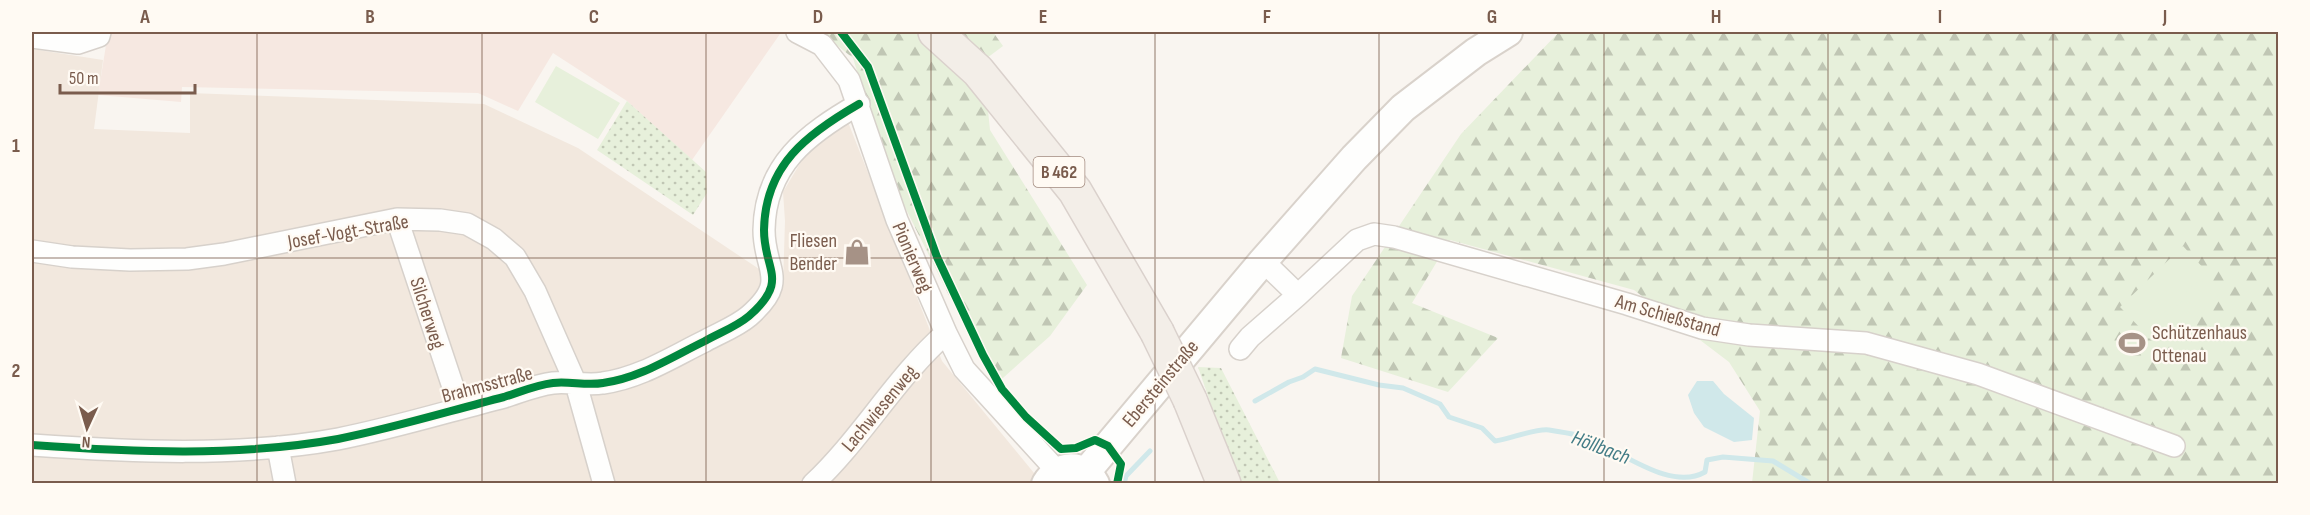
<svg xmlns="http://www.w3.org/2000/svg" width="2310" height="515" viewBox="0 0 2310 515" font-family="'Sofia Sans Condensed',sans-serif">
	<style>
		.residential { fill: #f2e8de }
		.commercial { fill: #f6e8e1 }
		.green { fill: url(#green-dots) }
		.forest { fill: url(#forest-firs) }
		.pitch { fill: #e7f0db }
		.water { fill: #d0e8ea }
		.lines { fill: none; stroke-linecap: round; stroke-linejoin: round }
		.stream { stroke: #d0e8ea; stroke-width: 5 }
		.street-casing { stroke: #d7d1cb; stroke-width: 24 }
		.secondary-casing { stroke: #d9d2cb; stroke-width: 32 }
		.primary-casing { stroke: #dad1cc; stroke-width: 36 }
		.street { stroke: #fefefd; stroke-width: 21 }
		.secondary { stroke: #fefefd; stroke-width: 28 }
		.primary { stroke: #f3eee8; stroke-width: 33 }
		.primary-bridge-casing { stroke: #dad1cc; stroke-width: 36; stroke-linecap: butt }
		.primary-bridge { stroke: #f3eee8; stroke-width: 33 }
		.cycleway-casing { stroke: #fffaf3; stroke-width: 11 }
		.cycleway { stroke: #00873e; stroke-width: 8 }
		.grid { fill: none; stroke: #7a5c4d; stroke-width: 1.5; stroke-opacity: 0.55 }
		.labels { text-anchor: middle; stroke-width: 4.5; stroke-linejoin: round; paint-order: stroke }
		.shield { fill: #fffaf3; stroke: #a28b7f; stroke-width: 1.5 }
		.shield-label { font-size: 18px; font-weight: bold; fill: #7a5c4d }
		.street-label { font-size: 20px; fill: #7a5c4d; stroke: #fffaf3 }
		.poi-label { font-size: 20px; fill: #7a5c4d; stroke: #fffaf3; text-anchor: end }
		.water-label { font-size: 21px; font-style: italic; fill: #437c86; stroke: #fffaf3 }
		.neatline { fill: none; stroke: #7a5c4d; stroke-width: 2 }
		.grid-label { font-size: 20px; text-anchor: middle; font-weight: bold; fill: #7a5c4d }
	</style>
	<defs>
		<pattern id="green-dots" width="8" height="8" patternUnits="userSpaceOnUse" patternTransform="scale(1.5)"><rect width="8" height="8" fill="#e7f0db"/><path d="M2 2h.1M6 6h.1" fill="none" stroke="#c0c6b4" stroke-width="1.8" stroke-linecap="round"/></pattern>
		<pattern id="forest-firs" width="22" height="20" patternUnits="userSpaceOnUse" patternTransform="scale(1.5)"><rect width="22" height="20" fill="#e7f0db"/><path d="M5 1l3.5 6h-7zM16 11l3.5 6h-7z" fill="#c0c6b4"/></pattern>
	</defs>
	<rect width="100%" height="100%" fill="#f9f5f0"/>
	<path class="residential" d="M32 49 103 60 94 129 190 133V93L484 104 578 148 783 285 785 221 783 192 808 150 848 122 942 361 1034 473 1039 483H32Z"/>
	<path class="commercial" d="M65 32H772L780 34 692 160 627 101 553 53 518 111 478 93 182 87 181 102 98 95 107 39Z"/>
	<path class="green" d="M627 101 706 172 707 193 693 215 597 150Z
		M1198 367 1221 368 1280 483H1238Z"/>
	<path class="forest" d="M820 32H993L1003 46 983 61 990 130 1087 285 1050 336 994 386 889 175 853 58Z
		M1559 32H2278V483H1752L1760 411 1729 362 1634 290 1450 240 1412 303 1498 338 1448 392 1341 358 1352 296 1461 134Z"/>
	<path class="pitch" d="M556 66 620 103 598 139 535 102Z
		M2183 246 2207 272 2144 332 2120 307Z
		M2208 276 2223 292 2161 350 2146 335Z"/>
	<path class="water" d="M1697 381H1713L1724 394 1754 418 1752 440 1734 442 1704 427 1694 413 1688 395Z"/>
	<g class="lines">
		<path class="stream" d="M1255 401 1289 382 1303 377 1315 369 1379 385 1403 388 1440 404 1449 417 1482 428 1495 441C1510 439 1536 428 1549 430 1560 432 1571 433 1581 436 1616 446 1668 493 1705 472L1707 460 1723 457 1773 461 1811 484
			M1124 484 1126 476 1150 451"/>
		<g class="street-casing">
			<path id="street" d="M797 32 822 45 849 80 897 220 946 333 964 369 1057 471
				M32 37 78 43 99 36 100 32
				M397 219 460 408
				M32 251 72 257 130 260 187 259 224 254 397 219 440 220 467 224 494 239 515 257 535 291 576 384 604 484
				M1263 261 1298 295 1357 240 1374 234 1394 237 1627 304 1702 328 1749 335 1866 343 1978 374 2174 446
				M1240 349 1250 337 1298 295
				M32 445C132 452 239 457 338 439 394 428 449 411 504 397 520 392 536 385 553 383 569 381 587 386 603 383 640 378 672 357 705 341 719 333 736 327 749 316 790 280 764 271 764 230 765 165 807 134 859 104
				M278 447 285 484
				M813 484C862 438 896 377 946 333"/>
		</g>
		<g class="secondary-casing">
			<path id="secondary" d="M1086 472 1263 261 1354 158 1403 108 1476 52 1508 32
				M1046 484C1058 464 1084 462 1095 484"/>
		</g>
		<g class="primary-casing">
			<path id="primary" d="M935 32 978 71 1075 191 1157 332
				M1190 400 1224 484"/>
		</g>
		<use href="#street" class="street"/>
		<use href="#secondary" class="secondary"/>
		<use href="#primary" class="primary"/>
		<g class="primary-bridge-casing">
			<path id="primary-bridge" d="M1157 332 1190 400"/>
		</g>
		<use href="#primary-bridge" class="primary-bridge"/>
		<g class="cycleway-casing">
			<path id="cycleway" d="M841 32 868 67 937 257 983 355 1002 389 1026 417 1061 449 1076 448 1095 440 1108 446 1121 464 1117 484
				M32 445C132 452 239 457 338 439 394 428 449 411 504 397 520 392 536 385 553 383 569 381 587 386 603 383 640 378 672 357 705 341 719 333 736 327 749 316 790 280 764 271 764 230 765 165 807 134 859 104"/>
		</g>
		<use href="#cycleway" class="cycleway"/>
	</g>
	<path class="grid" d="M257 32V484M482 32V484M706 32V484M931 32V484M1155 32V484M1379 32V484M1604 32V484M1828 32V484M2053 32V484M32 258H2278"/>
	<defs>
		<g id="shop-bare" transform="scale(2.07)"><path d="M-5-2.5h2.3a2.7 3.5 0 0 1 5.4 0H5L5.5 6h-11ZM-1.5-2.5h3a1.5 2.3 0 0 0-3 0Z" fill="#a69286" stroke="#fffaf3" stroke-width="2.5" paint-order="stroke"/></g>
		<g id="stadium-bare" transform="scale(2.07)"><path d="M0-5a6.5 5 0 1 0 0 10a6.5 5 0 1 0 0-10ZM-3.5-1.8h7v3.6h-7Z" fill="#a69286" stroke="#fffaf3" stroke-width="2.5" paint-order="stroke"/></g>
	</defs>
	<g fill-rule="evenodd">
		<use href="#shop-bare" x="857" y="252"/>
		<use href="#stadium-bare" x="2132" y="343"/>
	</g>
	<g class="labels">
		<rect class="shield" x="1033.5" y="157" width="51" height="30" rx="4.5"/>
		<g class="shield-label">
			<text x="1059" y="178">B 462</text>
		</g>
		<g class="street-label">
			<text transform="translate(348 231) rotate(-10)" y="7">Josef-Vogt-Straße</text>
			<text transform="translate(913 257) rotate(67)" y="7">Pionierweg</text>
			<text transform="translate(428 313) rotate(72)" y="7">Silcherweg</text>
			<text transform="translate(1668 315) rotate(16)" y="7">Am Schießstand</text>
			<text transform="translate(1160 383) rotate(-50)" y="7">Ebersteinstraße</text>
			<text transform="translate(487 384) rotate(-15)" y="7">Brahmsstraße</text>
			<text transform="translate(879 408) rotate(-50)" y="7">Lachwiesenweg</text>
		</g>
		<g class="poi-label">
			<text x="837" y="247">Fliesen<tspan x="837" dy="23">Bender</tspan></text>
			<text x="2152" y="339" text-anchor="start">Schützenhaus<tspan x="2152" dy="23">Ottenau</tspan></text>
		</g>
		<g class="water-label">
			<text transform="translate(1601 447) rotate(21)" y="7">Höllbach</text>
		</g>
	</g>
	<rect width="2310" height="515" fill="none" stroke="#fffaf3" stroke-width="66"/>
	<g transform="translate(87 428) rotate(184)" stroke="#fffaf3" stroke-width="4.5" paint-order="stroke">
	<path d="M0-4.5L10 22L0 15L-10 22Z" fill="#7a5c4d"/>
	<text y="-9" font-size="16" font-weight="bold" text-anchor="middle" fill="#7a5c4d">N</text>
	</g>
	<path d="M60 84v9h135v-9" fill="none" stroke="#7a5c4d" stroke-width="3"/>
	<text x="69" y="84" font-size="18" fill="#7a5c4d" stroke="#fffaf3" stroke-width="4.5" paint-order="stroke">50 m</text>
	<rect x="33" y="33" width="2244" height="449" class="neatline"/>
	<g class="grid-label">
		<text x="145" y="23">A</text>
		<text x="370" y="23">B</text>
		<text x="594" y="23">C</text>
		<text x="818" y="23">D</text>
		<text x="1043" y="23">E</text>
		<text x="1267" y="23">F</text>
		<text x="1492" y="23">G</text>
		<text x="1716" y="23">H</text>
		<text x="1940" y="23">I</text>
		<text x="2165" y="23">J</text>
		<text x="16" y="152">1</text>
		<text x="16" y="377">2</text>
	</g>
</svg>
